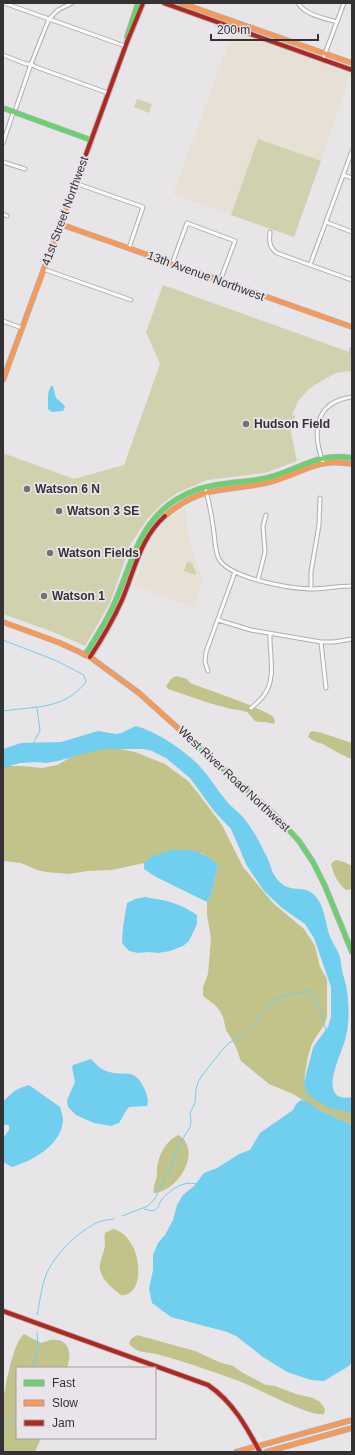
<svg xmlns="http://www.w3.org/2000/svg" width="355" height="1455" viewBox="0 0 355 1455" font-family="Helvetica,sans-serif">
	<style>
		.education { fill: #e7e0d5 }
		.green { fill: #d0d1ae }
		.forest { fill: #c2c38a }
		.water { fill: #70ceee }
		.lines { fill: none; stroke-linecap: round; stroke-linejoin: round }
		.stream { stroke: #70ceee; stroke-width: 1 }
		.street-casing { stroke: #afadaf; stroke-width: 5 }
		.fast-casing { stroke: #afadaf; stroke-width: 6 }
		.slow-casing { stroke: #afadaf; stroke-width: 6 }
		.jam-casing { stroke: #afadaf; stroke-width: 6 }
		.street { stroke: #fcfbfc; stroke-width: 3 }
		.fast { stroke: #63d668; stroke-width: 4 }
		.slow { stroke: #ff974d; stroke-width: 4 }
		.jam { stroke: #b3261e; stroke-width: 4 }
		.poi-dot { fill: #737173; stroke: #e9e4e9; stroke-width: 1.5 }
		.labels { text-anchor: middle; stroke-width: 3.5; stroke-linejoin: round; paint-order: stroke }
		.street-label { font-size: 12px; fill: #343234; stroke: #e9e4e9 }
		.poi-label { font-size: 12px; font-weight: bold; fill: #343234; stroke: #e9e4e9; text-anchor: start }
	</style>
	<rect width="100%" height="100%" fill="#e8e5e8"/>
	<path class="education" d="M233 30 351 74 294 237 173 194Z
		M185 507 189 539 195 559 203 580 194 607 134 586 145 553 157 530 171 516Z"/>
	<path class="green" d="M137 99 152 104 149 113 134 107Z
		M258 139 321 161 294 237 231 215Z
		M163 285 352 353V371L336 373 323 380 309 389 298 401 292 415 295 416 291 432 297 461 265 473 207 480 177 493 161 505 149 517 131 543 110 603 85 646 53 632 3 614V453L74 479 124 465 160 364 146 332Z
		M187 562 192 563 196 573V575L184 571Z"/>
	<path class="forest" d="M176 676 187 679 190 683C203 688 269 710 274 718 275 720 275 721 274 724L265 722H260L255 721 247 712 239 710 231 709 209 703 168 689 166 686 171 679Z
		M313 731 322 733 352 743V759C341 755 333 750 323 744 317 742 313 741 308 737L310 732Z
		M105 746 135 752 165 764 188 781 198 793 222 825 243 867 273 903 304 929 315 946 320 967 327 979V1017C326 1025 316 1035 312 1044 307 1056 306 1069 304 1082L352 1111V1125L319 1110 293 1094 269 1084 241 1061 235 1045 226 1030 223 1017 220 1011 215 1005 203 996V987L208 974 211 938 207 915V902L211 895 218 865 202 853 151 857 144 863 112 870 88 871 69 874 46 872 37 870 21 863 3 861V766H22L42 768 57 765 71 757 88 750Z
		M337 860 344 862 352 866V889L346 890C337 883 334 875 331 864L334 861Z
		M179 1135C203 1152 177 1192 154 1193 152 1186 157 1181 157 1174 156 1160 165 1140 179 1135Z
		M113 1229C123 1231 129 1239 133 1247 140 1259 143 1292 124 1295 120 1296 119 1293 116 1291 108 1285 98 1274 100 1264 101 1258 104 1252 105 1246 105 1241 104 1238 105 1233Z
		M24 1334 41 1343C44 1342 47 1341 50 1340 70 1337 72 1354 67 1368H17V1438H41L35 1452H3C3 1436 2 1420 3 1405 4 1390 13 1342 24 1334Z
		M137 1335 195 1351 219 1362 233 1366 243 1373 266 1385 275 1386 296 1394 313 1398 320 1402 325 1409 324 1414C311 1418 252 1385 236 1380 211 1371 186 1362 160 1355 154 1353 146 1353 139 1351 135 1349 132 1347 129 1344L131 1339Z"/>
	<path class="water" d="M51 386H53L56 398 63 404 65 407 63 411 52 412 48 409C48 401 47 392 51 386Z
		M136 726C158 732 189 753 203 770 211 779 217 790 225 799 229 805 235 809 240 814 246 820 251 828 256 836 260 843 263 850 267 857 271 865 271 872 277 879 289 894 301 885 312 893 324 902 325 920 329 934 332 943 340 952 341 962 341 970 344 977 346 985 349 1002 350 1019 346 1036 343 1051 328 1077 334 1091 337 1099 345 1098 352 1097V1113L330 1108 317 1101 307 1093 305 1087 304 1082 313 1048 316 1043 328 1027 331 1017V987L314 938 305 924 282 908 264 891 247 866 231 829 214 811 190 778 166 758 152 751 144 749H104L82 754 58 761 46 763 36 762 20 763 3 768V749L21 743 61 742 98 731 116 734 121 733Z
		M170 850C193 850 200 849 218 865L211 895 207 902 156 877 144 869V863L151 857Z
		M145 897C165 900 180 903 197 915V924L189 941 183 946 170 951 158 953 149 952 138 953 129 951 122 943 123 927 127 903 135 899Z
		M91 1059C95 1063 99 1068 106 1071 125 1078 134 1065 145 1090 147 1096 149 1100 147 1106L129 1107 126 1111 119 1123 111 1126 94 1123 76 1115 68 1107 67 1100 75 1082 72 1067 73 1065Z
		M29 1085 60 1107C61 1111 63 1116 63 1120 62 1145 32 1161 12 1167L3 1162V1138L9 1130V1125H3V1102C11 1093 17 1088 29 1085Z
		M301 1100 308 1102 319 1110 352 1125V1362L349 1366 324 1381 311 1380 287 1372 263 1357 236 1336 227 1332 171 1317 152 1303 149 1289 153 1270V1255L158 1243 165 1235 173 1220 177 1205 183 1195 194 1186 204 1173 217 1168 239 1154 250 1150 260 1133 293 1110 296 1104Z"/>
	<g class="lines">
		<path class="stream" d="M3 640 57 661 84 675 86 682C64 710 35 706 3 711
			M33 743 40 731 37 708
			M144 1209 153 1211C160 1208 158 1204 162 1199 170 1190 184 1180 196 1184
			M122 1216 148 1206 156 1197 164 1179 169 1172 178 1147 190 1127 191 1122 190 1113 195 1103 196 1089 198 1082 203 1074 223 1049 229 1043 241 1036 251 1027 274 1000 286 995 309 991 317 1002 326 1030
			M37 1315C40 1302 41 1288 46 1275 54 1255 77 1233 96 1223 102 1220 108 1220 114 1219
			M33 1368 38 1346 37 1332
			M3 1429 17 1414"/>
		<g class="street-casing">
			<path id="street" d="M4 3 125 46
				M298 3C305 15 324 18 337 22
				M3 55 26 64H31L36 67 108 93
				M323 59 344 3
				M16 108 31 64 49 19 58 10 72 3
				M3 143 13 113
				M3 162 25 169
				M343 175 352 178
				M75 183 143 207 129 248
				M3 214 7 216
				M326 222 352 232
				M270 232C269 241 269 247 277 253L352 280
				M172 264 187 223 235 241 220 281
				M310 265 352 151
				M43 269 131 300
				M3 321 22 328
				M352 351V350
				M323 462C312 433 314 402 352 397
				M206 491C210 505 212 518 214 533 215 540 215 549 218 557 226 578 288 588 310 589 324 589 338 586 352 586
				M258 580 265 552 263 526 266 515
				M311 589V572L319 525 320 498
				M218 620 251 630 321 642H334L352 639
				M321 642 326 688
				M208 671 205 662 206 652 235 572
				M251 708C256 704 261 700 264 695 277 678 269 653 270 634"/>
		</g>
		<g class="fast-casing">
			<path id="fast" d="M127 37 138 3
				M3 108 91 140
				M85 655C96 638 107 621 115 602 135 556 141 510 196 490 219 482 244 483 267 478 299 470 317 452 352 458
				M189 738 274 814 299 841 313 862 325 886 352 952"/>
		</g>
		<g class="slow-casing">
			<path id="slow" d="M181 3 352 63
				M60 224 352 327
				M3 380 81 168
				M165 516C203 483 227 493 270 482 301 474 318 457 352 464
				M3 622 60 643 90 657 139 693 189 738
				M236 1452 352 1420
				M266 1452 352 1428"/>
		</g>
		<g class="jam-casing">
			<path id="jam" d="M164 3 352 70
				M81 168 127 42 143 3
				M90 657C102 639 113 620 122 600 134 572 140 538 165 516
				M3 1311 208 1385C233 1402 246 1426 260 1452"/>
		</g>
		<use href="#street" class="street"/>
		<use href="#fast" class="fast"/>
		<use href="#slow" class="slow"/>
		<use href="#jam" class="jam"/>
	</g>
	<g class="poi-dot">
		<circle cx="246" cy="424" r="4"/>
		<circle cx="27" cy="489" r="4"/>
		<circle cx="59" cy="511" r="4"/>
		<circle cx="50" cy="553" r="4"/>
		<circle cx="44" cy="596" r="4"/>
	</g>
	<g class="labels">
		<g class="street-label">
			<text transform="translate(65 211) rotate(-70)" y="4">41st Street Northwest</text>
			<text transform="translate(206 276) rotate(20)" y="4">13th Avenue Northwest</text>
			<text transform="translate(234 779) rotate(43)" y="4">West River Road Northwest</text>
		</g>
		<g class="poi-label">
			<text x="254" y="428">Hudson Field</text>
			<text x="35" y="493">Watson 6 N</text>
			<text x="67" y="515">Watson 3 SE</text>
			<text x="58" y="557">Watson Fields</text>
			<text x="52" y="600">Watson 1</text>
		</g>
	</g>
	<rect width="355" height="1455" fill="none" stroke="#343234" stroke-width="8"/>
	<rect x="16" y="1367" width="140" height="72" fill="#e9e4e9" stroke="#a19da1"/>
	<rect x="24" y="1380" width="20" height="6" fill="#63d668" stroke="#a19da1"/>
	<text x="52" y="1387" font-size="12" fill="#343234">Fast</text>
	<rect x="24" y="1400" width="20" height="6" fill="#ff974d" stroke="#a19da1"/>
	<text x="52" y="1407" font-size="12" fill="#343234">Slow</text>
	<rect x="24" y="1420" width="20" height="6" fill="#b3261e" stroke="#a19da1"/>
	<text x="52" y="1427" font-size="12" fill="#343234">Jam</text>
	<path d="M211 34v6h107v-6" fill="none" stroke="#343234" stroke-width="2"/>
	<text x="217" y="34" font-size="12" fill="#343234" stroke="#e9e4e9" stroke-width="3" paint-order="stroke">200 m</text>
</svg>
